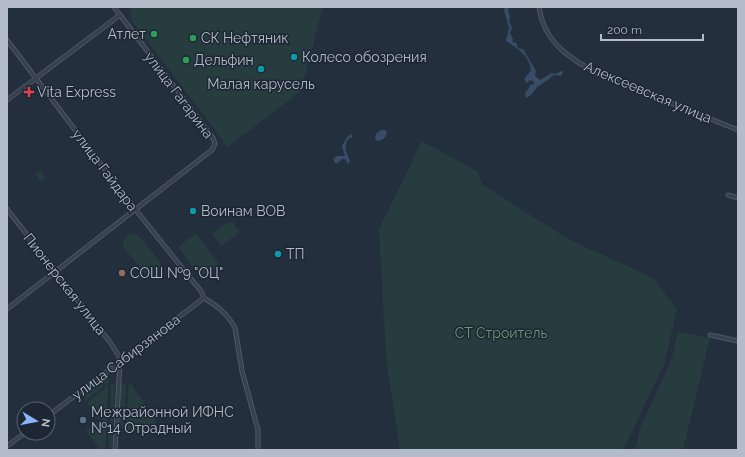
<svg xmlns="http://www.w3.org/2000/svg" width="745" height="457" viewBox="0 0 745 457" font-family="Raleway,sans-serif">
	<style>
		.green { fill: #263c3f }
		.water { fill: #394c67 }
		.lines { fill: none; stroke-linecap: round; stroke-linejoin: round }
		.street-casing { stroke: #565f6c; stroke-width: 5 }
		.street { stroke: #38414e; stroke-width: 3.5 }
		.leisure-dot { fill: #2e9e5b; stroke: #1d2633; stroke-width: 1.5 }
		.culture-dot { fill: #0f9aa8; stroke: #1d2633; stroke-width: 1.5 }
		.health-dot { fill: #e0444e; stroke: #1d2633; stroke-width: 1.5 }
		.education-dot { fill: #8d6e63; stroke: #1d2633; stroke-width: 1.5 }
		.service-dot { fill: #5c6f8a; stroke: #1d2633; stroke-width: 1.5 }
		.labels { text-anchor: middle; stroke-width: 3; stroke-linejoin: round; paint-order: stroke }
		.poi-label { font-size: 14px; fill: #b4bcc9; stroke: #1d2633; text-anchor: start }
		.street-label { font-size: 14px; fill: #b4bcc9; stroke: #1d2633 }
		.park-label { font-size: 14px; fill: #6b9a76; stroke: #1d2633 }
	</style>
	<rect width="100%" height="100%" fill="#242f3e"/>
	<path class="green" d="M128 7H323L301 91 228 147 132 21 130 10Z
		M422 141 477 171 482 184 568 239 653 278 677 310 664 365 623 450H400L386 357 379 229Z
		M40 170 46 178 41 182 35 173Z
		M229 222H233L240 232 221 246 212 234Z
		M196 233 219 264 200 277 178 247Z
		M130 234H136L138 235 160 262 161 270C152 288 140 268 134 260 130 255 124 250 123 244 123 240 126 237 130 234Z
		M678 332 710 338 683 450H635L641 426 671 361Z
		M107 374H109V382L86 401 82 393Z
		M129 382 156 419 154 424 140 431 126 430Z
		M111 384H115L113 426 110 424Z
		M121 384H126L123 428H119Z
		M108 385 107 423 93 416 94 413 87 403Z
		M99 421 107 425 105 450H101L86 431Z
		M109 427 113 429 112 446 109 449Z"/>
	<path class="water" d="M505 7H510L508 10 510 17 509 21 512 28 510 33 513 39 512 42 516 43 518 48 523 49 536 71 535 76 540 80 552 73 556 74 561 71 563 72 561 76 554 75 551 77 548 80 537 87 531 95 526 98 525 92 528 90 530 85 534 84V82L531 80 526 83C522 77 529 75 531 70 529 55 517 48 506 41L509 28 504 10Z
		M381 130H385L387 132 386 136 382 140 377 141 375 138 376 134Z
		M351 134 352 136V138H349C343 146 346 152 350 161L348 164 345 159H342L338 163H335L333 159 337 156H345L342 146 347 137Z"/>
	<g class="lines">
		<g class="street-casing">
			<path id="street" d="M539 7C544 43 571 60 601 75L738 130
				M7 40 135 209 191 279 201 291 204 298
				M7 100 120 15
				M728 195 738 198
				M7 209 110 342 119 356 120 362 115 450
				M204 298C217 306 228 314 235 328L242 371 258 430V450
				M7 309 212 150 215 144 213 138 114 7
				M710 335 738 341
				M48 416 204 298
				M7 446 25 433"/>
		</g>
		<use href="#street" class="street"/>
	</g>
	<g class="leisure-dot">
		<circle cx="154" cy="34" r="4"/>
		<circle cx="193" cy="38" r="4"/>
		<circle cx="186" cy="60" r="4"/>
	</g>
	<g class="culture-dot">
		<circle cx="294" cy="57" r="4"/>
		<circle cx="261" cy="69" r="4"/>
		<circle cx="193" cy="211" r="4"/>
		<circle cx="278" cy="254" r="4"/>
	</g>
	<path class="health-dot" d="M27 86h4v4h4v4h-4v4h-4v-4h-4v-4h4z"/>
	<circle class="education-dot" cx="122" cy="273" r="4"/>
	<circle class="service-dot" cx="83" cy="420" r="4"/>
	<g class="labels">
		<g class="poi-label">
			<text x="146" y="39" text-anchor="end">Атлет</text>
			<text x="201" y="43">СК Нефтяник</text>
			<text x="302" y="62">Колесо обозрения</text>
			<text x="194" y="65">Дельфин</text>
			<text x="261" y="89" text-anchor="middle">Малая карусель</text>
			<text x="37" y="97">Vita Express</text>
			<text x="201" y="216">Воинам ВОВ</text>
			<text x="286" y="259">ТП</text>
			<text x="130" y="278">СОШ №9 "ОЦ"</text>
			<text x="91" y="417">Межрайонной ИФНС<tspan x="91" dy="16">№14 Отрадный</tspan></text>
		</g>
		<g class="street-label">
			<text transform="translate(648 92) rotate(23)" y="5">Алексеевская улица</text>
			<text transform="translate(179 95) rotate(53)" y="5">улица Гагарина</text>
			<text transform="translate(105 170) rotate(53)" y="5">улица Гайдара</text>
			<text transform="translate(65 284) rotate(52)" y="5">Пионерская улица</text>
			<text transform="translate(126 357) rotate(-37)" y="5">улица Сабирзянова</text>
		</g>
		<g class="park-label">
			<text x="501" y="338">СТ Строитель</text>
		</g>
	</g>
	<rect width="745" height="457" fill="none" stroke="#b4bcc9" stroke-width="16"/>
	<g transform="translate(36 421) rotate(100)"><circle r="19" fill="#1d2633" stroke="#59626f"/>
	<path d="M0-3L7 15L0 10L-7 15Z" fill="#8ab4f8"/>
	<text y="-6" font-size="11" font-weight="bold" text-anchor="middle" fill="#b4bcc9">N</text>
	</g>
	<path d="M601 34v6h102v-6" fill="none" stroke="#b4bcc9" stroke-width="2"/>
	<text x="607" y="34" font-size="12" fill="#b4bcc9" stroke="#1d2633" stroke-width="3" paint-order="stroke">200 m</text>
</svg>
